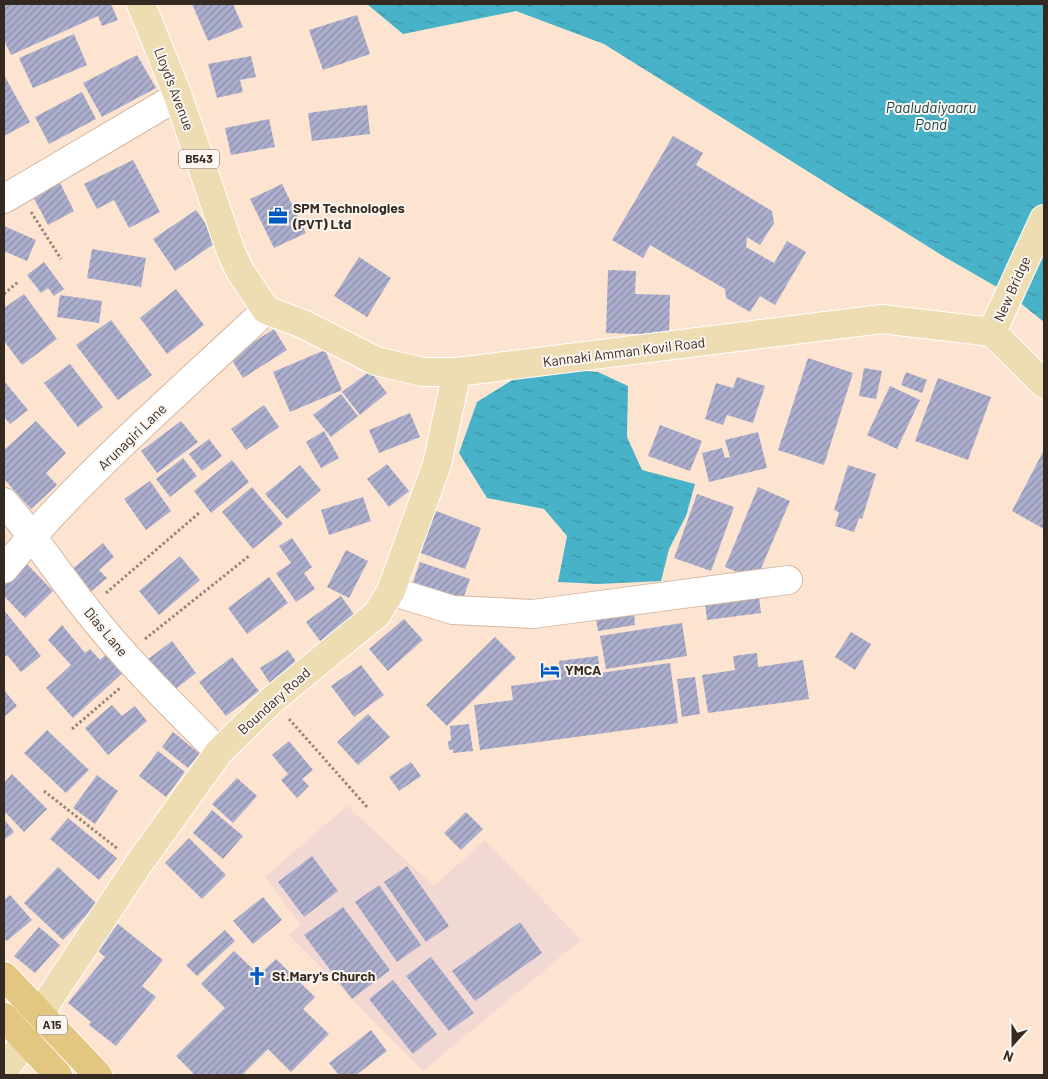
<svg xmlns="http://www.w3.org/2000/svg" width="1048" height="1079" viewBox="0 0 1048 1079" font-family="Barlow,sans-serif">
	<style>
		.education { fill: #f2d8d3 }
		.water { fill: url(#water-ripples) }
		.building { fill: url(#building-hatch) }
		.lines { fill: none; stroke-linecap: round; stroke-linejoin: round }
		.minor-casing { stroke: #d5b8a1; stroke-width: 30 }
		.major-casing { stroke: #fff; stroke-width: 30 }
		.highway-casing { stroke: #fff; stroke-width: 30 }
		.path { stroke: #978678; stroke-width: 3; stroke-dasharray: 2.5 2.5; stroke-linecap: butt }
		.minor { stroke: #fff; stroke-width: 28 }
		.major { stroke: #eeddb2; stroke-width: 28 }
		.highway { stroke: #e3c67f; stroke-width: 28 }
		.labels { text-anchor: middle; stroke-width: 4; stroke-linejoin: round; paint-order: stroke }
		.shield { fill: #fbf5f0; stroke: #70675f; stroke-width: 1 }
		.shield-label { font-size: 12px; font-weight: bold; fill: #352a21 }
		.street-label { font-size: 14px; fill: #352a21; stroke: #fbf5f0 }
		.poi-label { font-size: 14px; font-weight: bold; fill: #352a21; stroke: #fbf5f0; text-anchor: start }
		.water-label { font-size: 15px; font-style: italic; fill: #0d3e47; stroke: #fbf5f0 }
	</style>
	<defs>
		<pattern id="water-ripples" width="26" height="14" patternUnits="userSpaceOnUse" patternTransform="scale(1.25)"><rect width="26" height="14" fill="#48b3c8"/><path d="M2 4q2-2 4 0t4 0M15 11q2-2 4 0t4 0" fill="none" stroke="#3d92a2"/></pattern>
		<pattern id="building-hatch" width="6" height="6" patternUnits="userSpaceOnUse" patternTransform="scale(1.25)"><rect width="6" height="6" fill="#acaece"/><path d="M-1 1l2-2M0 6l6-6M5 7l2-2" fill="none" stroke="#8d8ea7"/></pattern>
	</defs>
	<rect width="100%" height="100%" fill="#fce4d1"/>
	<path class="education" d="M347 806 434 886 485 840 581 940 423 1071 289 935 301 925 265 877Z"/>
	<path class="water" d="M367 4H1044V322L1009 294 943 256 604 44 516 11 403 34Z
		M533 367 598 372 628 386 627 437 642 470 695 484 686 516 669 549 661 581 599 584 558 582 567 536 544 509 487 498 459 453 477 402Z"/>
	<path class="building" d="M4 4H111L118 20 102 26 98 16 11 55 4 40Z
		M192 4H233L243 27 208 41Z
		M357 15 370 54 323 70 309 30Z
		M74 34 87 65 33 88 19 58Z
		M137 55 156 88 102 117 83 83Z
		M251 56 256 77 240 80 243 92 217 98 208 64Z
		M4 75 30 122 4 136Z
		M82 92 96 119 49 144 35 117Z
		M367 105 370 134 312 141 308 113Z
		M269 119 275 147 231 155 225 128Z
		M673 136 703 153 696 165 772 211 774 223 760 245 747 237 746 247 774 263 787 241 806 252 775 305 760 296 750 312 726 298 725 289 650 245 643 258 612 240Z
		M133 160 160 212 129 228 114 200 97 209 84 184Z
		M58 179 74 211 48 225 31 193Z
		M282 184 306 233 274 248 250 199Z
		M196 210 218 241 175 271 153 239Z
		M4 226 36 240 27 261 4 251Z
		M92 249 146 258 141 287 87 278Z
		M359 257 391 278 367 317 334 296Z
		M44 262 64 289 54 296 48 288 41 293 27 275Z
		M608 270 636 271 635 294 670 295 669 335 606 333Z
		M176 289 204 325 167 354 140 318Z
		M24 294 57 339 22 365 4 341V308Z
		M60 295 102 301 99 323 57 317Z
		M111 320 152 375 118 400 76 345Z
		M274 329 287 350 243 378 230 357Z
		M325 350 342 390 290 412 273 372Z
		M808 358 853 373 824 465 778 450Z
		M70 364 103 407 78 427 44 383Z
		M864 368 882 371 876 399 859 396Z
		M370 371 387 393 360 415 342 392Z
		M906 372 927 380 922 393 901 385Z
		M737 377 765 386 753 423 727 415 723 425 705 419 716 383 733 388Z
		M938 378 991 397 968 460 915 441Z
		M5 382 28 410 10 424 4 417Z
		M890 386 920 400 897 449 867 435Z
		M341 394 358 416 331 437 313 415Z
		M264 405 279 427 246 450 231 429Z
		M410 413 420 437 379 453 369 430Z
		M36 421 66 453 46 473 57 485 31 509 4 479V450Z
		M181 421 198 442 157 473 141 451Z
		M660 425 702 441 690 471 648 456Z
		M324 431 339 458 321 468 306 442Z
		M758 432 767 468 709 482 702 453 722 448 725 458 730 457 725 440Z
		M209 439 222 456 202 471 189 454Z
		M1044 450V529L1012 511Z
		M183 458 197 476 170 497 156 479Z
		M232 460 249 482 211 513 194 491Z
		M387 464 409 491 389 507 367 479Z
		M300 465 321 490 287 519 265 494Z
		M848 465 876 474 862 519 859 518 854 532 835 526 839 512 834 510Z
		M150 481 171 511 146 530 124 499Z
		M252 487 283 524 253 549 222 512Z
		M758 487 790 501 756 580 725 567Z
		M697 494 734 507 711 571 674 558Z
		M363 497 371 521 329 535 321 510Z
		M431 509 481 528 465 569 415 551Z
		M292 538 312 567 304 573 315 589 296 602 276 573 291 563 279 546Z
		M103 543 114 557 99 570 107 578 88 594 69 572Z
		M346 550 368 561 349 598 327 587Z
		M180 556 200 580 159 615 139 591Z
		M420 562 470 579 463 599 413 582Z
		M26 563 53 591 25 618 4 596V584Z
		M269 577 288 603 247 634 228 608Z
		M341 596 358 620 323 645 306 622Z
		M759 597 761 613 707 620 705 604Z
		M4 610 41 656 21 672 7 655 4 658Z
		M634 613 635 625 598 631 596 619Z
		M404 619 423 640 388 671 369 649Z
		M682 623 687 656 606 669 600 636Z
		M62 625 85 653 90 649 100 660 112 649 128 668 73 718 46 688 71 665 48 640Z
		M851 632 871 644 855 670 835 657Z
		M495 637 516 658 447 726 426 705Z
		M172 641 196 673 173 691 148 659Z
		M288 650 301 669 273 688 260 668Z
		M757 653 758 667 803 660 809 699 708 713 702 675 735 670 733 656Z
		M598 656 600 673 670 663 678 723 480 750 474 705 513 700 511 686 561 679 559 661Z
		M232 657 259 691 226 716 199 682Z
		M361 665 384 695 354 717 331 686Z
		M695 677 700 714 682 717 677 679Z
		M4 690 17 706 4 717Z
		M112 705 122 716 135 706 147 721 108 755 85 728Z
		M368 714 390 737 358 765 337 742Z
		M469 724 473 751 453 753V749L449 750 448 741H451L450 726Z
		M47 730 89 770 66 793 24 753Z
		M173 732 200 754 188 768 162 747Z
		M289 741 313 770 302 779 309 786 297 798 281 780 288 774 272 755Z
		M158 751 185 772 166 797 139 776Z
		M411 762 421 776 399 791 389 777Z
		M12 774 47 809 24 832 4 811V783Z
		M97 775 118 791 95 824 73 808Z
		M237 778 257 796 233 823 212 804Z
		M212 810 243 836 223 859 193 833Z
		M466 812 483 829 461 850 444 833Z
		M68 818 117 858 99 880 50 839Z
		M4 819 14 832 4 840Z
		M189 838 226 875 202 899 165 863Z
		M312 856 338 891 304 917 278 882Z
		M407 866 449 926 426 942 384 882Z
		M58 867 97 904 63 940 24 903Z
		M379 885 421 945 397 962 355 902Z
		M10 895 32 920 7 941 4 938V900Z
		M263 897 282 920 253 944 233 921Z
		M343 907 390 970 352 999 304 935Z
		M520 922 542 953 475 1001 452 971Z
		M118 924 163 960 142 986 156 997 116 1046 89 1025 91 1022 68 1003 105 957 97 950Z
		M39 927 60 945 35 973 14 956Z
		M225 930 235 941 197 976 186 965Z
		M234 951 259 975 276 959 315 997 303 1009 329 1034 291 1072 268 1049 242 1075H195L176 1056 225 1008 201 984Z
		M431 957 474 1013 449 1031 406 976Z
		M393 980 437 1034 413 1054 369 999Z
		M371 1030 387 1051 356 1075H339L329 1063Z"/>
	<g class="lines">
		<g class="minor-casing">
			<path id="minor" d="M4 199 178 96
				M4 502C35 537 58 574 87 610 127 661 173 706 219 752
				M4 569C82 475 177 394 266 310
				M391 591 453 610 533 614 788 580"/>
		</g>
		<g class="major-casing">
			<path id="major" d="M141 4 178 96 231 252 240 271 266 310 303 324 376 361 423 372H457L882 319 992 332
				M992 332 1044 219
				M992 332 1044 384
				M40 1013 138 865 219 752 272 700 377 614 391 591 437 464 457 372
				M4 1071 26 1040"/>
		</g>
		<g class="highway-casing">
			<path id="highway" d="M4 976 98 1075
				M4 1017 58 1075"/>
		</g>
		<path class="path" d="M31 212 61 259
			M4 294 19 281
			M106 593 199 513
			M145 639 249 556
			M289 719 367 807
			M72 729 120 688
			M44 791 118 849"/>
		<use href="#minor" class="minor"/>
		<use href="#major" class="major"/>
		<use href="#highway" class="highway"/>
	</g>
	<defs>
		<g id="office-bare" transform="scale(1.5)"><path d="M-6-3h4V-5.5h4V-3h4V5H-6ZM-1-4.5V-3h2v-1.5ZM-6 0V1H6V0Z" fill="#005ac3" stroke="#fbf5f0" stroke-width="2.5" paint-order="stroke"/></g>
		<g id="hotel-bare" transform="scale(1.5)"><path d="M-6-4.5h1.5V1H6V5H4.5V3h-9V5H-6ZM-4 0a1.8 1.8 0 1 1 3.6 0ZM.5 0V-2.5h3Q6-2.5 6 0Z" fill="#005ac3" stroke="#fbf5f0" stroke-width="2.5" paint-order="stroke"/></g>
		<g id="church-bare" transform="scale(1.5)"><path d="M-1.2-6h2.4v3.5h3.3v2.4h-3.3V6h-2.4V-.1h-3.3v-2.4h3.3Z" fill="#005ac3" stroke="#fbf5f0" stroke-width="2.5" paint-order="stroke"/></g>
	</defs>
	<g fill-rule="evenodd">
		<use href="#office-bare" x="278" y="216"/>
		<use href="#hotel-bare" x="550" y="670"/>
		<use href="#church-bare" x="257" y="976"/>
	</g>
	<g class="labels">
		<g class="shield">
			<rect x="179" y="149.5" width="40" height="19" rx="4"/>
			<rect x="37" y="1015.5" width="30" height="19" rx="4"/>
		</g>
		<g class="shield-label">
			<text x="199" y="163">B543</text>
			<text x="52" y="1029">A15</text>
		</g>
		<g class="street-label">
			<text transform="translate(174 89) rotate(69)" y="5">Lloyd’s Avenue</text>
			<text transform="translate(1012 289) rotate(-66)" y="5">New Bridge</text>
			<text transform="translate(624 352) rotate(-7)" y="5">Kannaki Amman Kovil Road</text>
			<text transform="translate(132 437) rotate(-44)" y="5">Arunagiri Lane</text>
			<text transform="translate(106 632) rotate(50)" y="5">Dias Lane</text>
			<text transform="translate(274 701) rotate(-42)" y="5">Boundary Road</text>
		</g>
		<g class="poi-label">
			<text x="293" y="213">SPM Technologies<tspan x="293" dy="16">(PVT) Ltd</tspan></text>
			<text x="565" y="675">YMCA</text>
			<text x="272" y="981">St.Mary's Church</text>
		</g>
		<g class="water-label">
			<text x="931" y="113">Paaludaiyaaru<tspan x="931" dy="17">Pond</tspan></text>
		</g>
	</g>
	<rect width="1048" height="1079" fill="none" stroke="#352a21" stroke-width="10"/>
	<g transform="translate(1013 1044) rotate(201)" stroke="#fbf5f0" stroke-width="4" paint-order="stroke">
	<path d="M0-4L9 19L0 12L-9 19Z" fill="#352a21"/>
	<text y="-8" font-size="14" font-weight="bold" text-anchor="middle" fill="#352a21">N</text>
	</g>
</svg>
